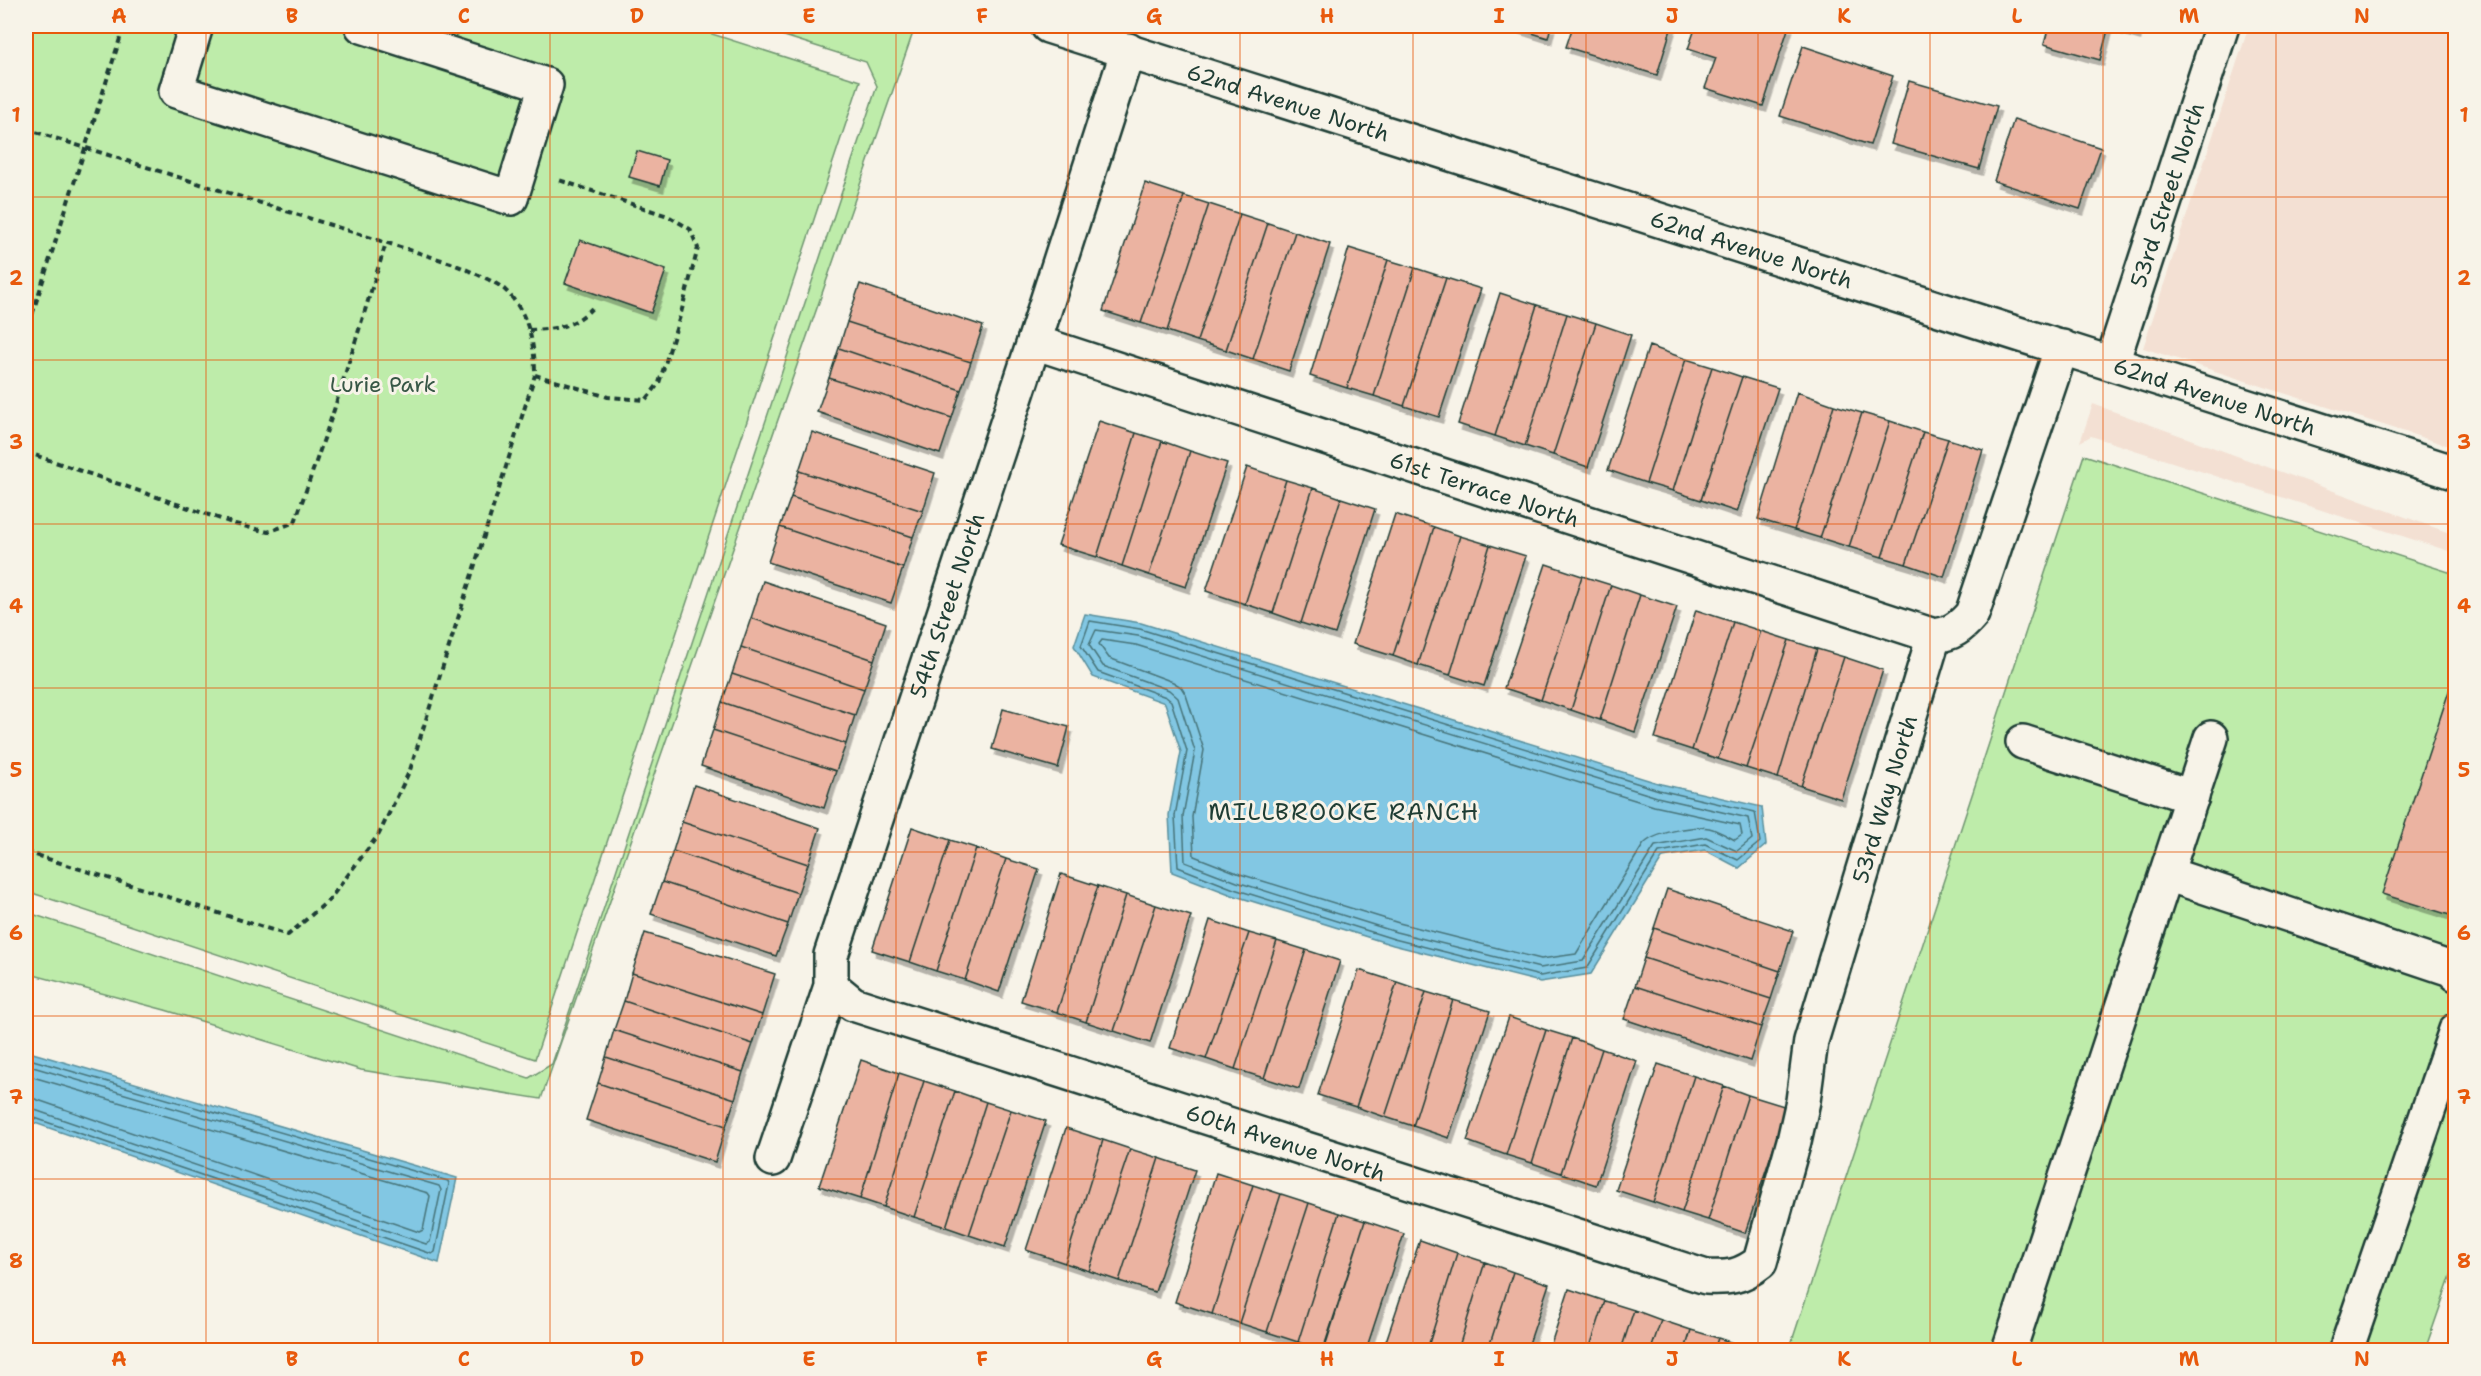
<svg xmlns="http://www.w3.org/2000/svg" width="2481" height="1376" viewBox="0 0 2481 1376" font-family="'Shantell Sans',sans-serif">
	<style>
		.built { fill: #f3e0d3 }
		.green { fill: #beecaa; stroke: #6e946f; stroke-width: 1.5 }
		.water { fill: #82c7e3; stroke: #5a909d; stroke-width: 1.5 }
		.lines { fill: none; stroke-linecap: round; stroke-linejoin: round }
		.shore { stroke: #47747a; stroke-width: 1.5 }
		.building { fill: #ebb3a1; stroke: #1f3d34; stroke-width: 1.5; filter: url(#shadow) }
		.minor-casing { stroke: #1f3d34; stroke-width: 38 }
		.path { stroke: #1f3d34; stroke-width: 4; stroke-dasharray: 6 4.5; stroke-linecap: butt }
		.minor { stroke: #f7f3e8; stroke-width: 33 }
		.grid { fill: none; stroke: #e8590c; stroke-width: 1.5; stroke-opacity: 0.55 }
		.labels { text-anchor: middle; stroke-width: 6; stroke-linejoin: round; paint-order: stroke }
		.street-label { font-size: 22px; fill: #1f3d34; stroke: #f7f3e8 }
		.park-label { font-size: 22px; fill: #375746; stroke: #f7f3e8 }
		.neighbourhood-label { font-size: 24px; letter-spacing: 1.5px; fill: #1f3d34; stroke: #f7f3e8 }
		.neatline { fill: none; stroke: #e8590c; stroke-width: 2 }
		.grid-label { font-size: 20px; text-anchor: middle; font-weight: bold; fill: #e8590c }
	</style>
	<defs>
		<filter id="shadow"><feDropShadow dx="3.5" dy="6" stdDeviation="0" flood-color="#0004"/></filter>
	</defs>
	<rect width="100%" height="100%" fill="#f7f3e8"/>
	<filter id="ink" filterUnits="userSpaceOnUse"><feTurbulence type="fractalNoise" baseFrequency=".0167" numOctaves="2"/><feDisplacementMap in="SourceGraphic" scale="12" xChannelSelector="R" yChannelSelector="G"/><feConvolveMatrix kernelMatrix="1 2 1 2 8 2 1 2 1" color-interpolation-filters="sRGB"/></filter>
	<g filter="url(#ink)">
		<path class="built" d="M2249 26H2455V448L2143 348Z
			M2093 404 2455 535V553L2091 436 2080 442Z"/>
		<path class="green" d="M26 26H687L860 81 535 1059 26 891Z
			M753 26 915 27 541 1099 361 1070 165 1010 26 973V912L529 1078 552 1064 877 86 866 62Z
			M2084 455 2455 574 2456 1261 2425 1350H1789Z"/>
		<path class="water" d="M1085 614 1141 623 1661 784 1762 807 1766 845 1739 868 1705 850 1663 857 1591 974 1540 982 1393 945 1232 895 1172 872 1169 815 1181 752 1165 703 1093 677 1074 646Z
			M26 1051 457 1178 439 1263 26 1120Z"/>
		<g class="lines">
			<path class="shore" d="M1090 621 1140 629 1659 790 1755 812 1760 842 1738 860 1705 844 1659 852 1587 968 1540 976 1394 939 1234 889 1178 867 1175 816 1187 751 1171 701 1166 697 1098 672 1081 646Z
				M1096 630 1138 636 1657 797 1748 818 1752 839 1737 851 1706 837 1655 846 1583 961 1540 968 1396 932 1237 882 1185 862 1183 816 1195 751 1178 698 1169 690 1103 666 1089 645Z
				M1102 640 1136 645 1654 806 1740 825 1742 835 1735 840C1727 836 1718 830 1709 828 1694 825 1652 833 1643 845L1576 954 1541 959 1399 923 1240 874 1194 856 1192 817 1204 750 1186 695 1181 687 1173 682 1109 658 1099 644Z
				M26 1058 448 1181 449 1184 435 1252 432 1254 26 1115
				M26 1065 439 1186 441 1190 430 1242 426 1244 26 1107
				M26 1075 428 1193 430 1196 423 1230 419 1232 35 1099 26 1098"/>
		</g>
		<path class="building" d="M1517 26H1551L1548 38 1516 28Z
			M1573 26H1672L1657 75 1566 47Z
			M1696 26H1789L1763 106 1705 88 1716 58 1688 49Z
			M2049 26H2139L2137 34 2109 26 2100 60 2044 44Z
			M1803 46 1893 76 1870 145 1780 116Z
			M1909 81 1997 106 1979 169 1891 144Z
			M2014 119 2101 148 2080 209 1994 181Z
			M637 151 667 160 660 186 629 177Z
			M1145 183 1184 196 1141 323 1103 311Z
			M1184 196 1209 204 1167 331 1141 323Z
			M1209 204 1240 214 1197 341 1167 331Z
			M1240 214 1268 223 1226 350 1197 341Z
			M1268 223 1295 232 1253 359 1226 350Z
			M1295 232 1330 244 1289 371 1253 359Z
			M580 240 666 270 651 313 565 283Z
			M1349 248 1388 260 1347 388 1310 376Z
			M1388 260 1415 268 1374 396 1347 388Z
			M1415 268 1446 278 1404 406 1374 396Z
			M1446 278 1481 289 1439 417 1404 406Z
			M860 284 983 326 971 362 847 322Z
			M1500 293 1537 305 1495 436 1458 424Z
			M1537 305 1567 314 1525 446 1495 436Z
			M1567 314 1596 323 1553 455 1525 446Z
			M847 322 971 362 961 390 839 348Z
			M1596 323 1631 335 1588 467 1553 455Z
			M1649 346 1686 359 1646 483 1608 470Z
			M839 348 961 390 952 418 829 378Z
			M1686 359 1712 367 1673 491 1646 483Z
			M1712 367 1742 377 1701 500 1673 491Z
			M1742 377 1778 388 1737 512 1701 500Z
			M829 378 952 418 940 454 817 412Z
			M1797 392 1834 405 1794 530 1758 519Z
			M1834 405 1862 413 1820 538 1794 530Z
			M1862 413 1890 421 1849 547 1820 538Z
			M1099 421 1136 433 1097 557 1058 545Z
			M1890 421 1923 432 1882 557 1849 547Z
			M812 432 935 473 923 511 799 471Z
			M1923 432 1948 439 1906 564 1882 557Z
			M1136 433 1162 441 1122 566 1097 557Z
			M1948 439 1983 450 1944 577 1906 564Z
			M1162 441 1190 451 1149 575 1122 566Z
			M1190 451 1227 463 1186 587 1149 575Z
			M1247 467 1286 480 1245 604 1206 591Z
			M799 471 923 511 913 537 791 497Z
			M1286 480 1313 488 1273 613 1245 604Z
			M1313 488 1341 498 1301 623 1273 613Z
			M791 497 913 537 903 568 780 527Z
			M1341 498 1375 509 1335 634 1301 623Z
			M1395 514 1434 527 1393 656 1353 644Z
			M780 527 903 568 891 603 768 562Z
			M1434 527 1460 536 1418 665 1393 656Z
			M1460 536 1490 545 1450 675 1418 665Z
			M1490 545 1526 556 1484 686 1450 675Z
			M1546 564 1582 576 1541 700 1504 688Z
			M1582 576 1611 585 1571 710 1541 700Z
			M763 581 886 623 874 660 751 618Z
			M1611 585 1640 595 1600 720 1571 710Z
			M1640 595 1677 607 1635 732 1600 720Z
			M1696 610 1733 622 1692 750 1655 738Z
			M751 618 874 660 864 689 741 647Z
			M1733 622 1761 631 1718 759 1692 750Z
			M1761 631 1789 640 1746 768 1718 759Z
			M1789 640 1817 649 1778 778 1746 768Z
			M741 647 864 689 855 715 732 674Z
			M1817 649 1844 657 1801 786 1778 778Z
			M1844 657 1883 670 1841 799 1801 786Z
			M732 674 855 715 846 744 722 702Z
			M2453 679 2456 680V917L2382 894Z
			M722 702 846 744 836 771 713 730Z
			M1003 709 1069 727 1058 768 992 749Z
			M713 730 836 771 824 808 701 766Z
			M694 785 820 828 808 864 682 822Z
			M682 822 808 864 798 893 673 851Z
			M912 827 950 840 910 962 872 950Z
			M950 840 976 848 936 971 910 962Z
			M976 848 1006 859 965 980 936 971Z
			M673 851 798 893 788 924 662 882Z
			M1006 859 1039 869 999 992 965 980Z
			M1061 874 1098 886 1057 1012 1021 1001Z
			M662 882 788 924 776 956 651 914Z
			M1098 886 1126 895 1086 1022 1057 1012Z
			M1667 889 1793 931 1780 971 1654 928Z
			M1126 895 1156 905 1114 1031 1086 1022Z
			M1156 905 1191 916 1150 1043 1114 1031Z
			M1210 920 1249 933 1206 1059 1170 1048Z
			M1654 928 1780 971 1771 999 1644 958Z
			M645 933 775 974 762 1015 632 973Z
			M1249 933 1277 941 1235 1069 1206 1059Z
			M1277 941 1306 950 1264 1078 1235 1069Z
			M1306 950 1340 961 1299 1089 1264 1078Z
			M1644 958 1771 999 1761 1027 1635 986Z
			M1359 970 1397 982 1356 1107 1318 1095Z
			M632 973 762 1015 753 1044 624 1001Z
			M1397 982 1426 992 1385 1117 1356 1107Z
			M1635 986 1761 1027 1750 1061 1624 1019Z
			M1426 992 1453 1000 1413 1126 1385 1117Z
			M1453 1000 1490 1011 1449 1138 1413 1126Z
			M624 1001 753 1044 743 1072 614 1030Z
			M1509 1017 1546 1030 1506 1155 1467 1141Z
			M614 1030 743 1072 735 1099 606 1057Z
			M1546 1030 1572 1038 1532 1163 1506 1155Z
			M1572 1038 1602 1049 1561 1173 1532 1163Z
			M1602 1049 1637 1061 1596 1185 1561 1173Z
			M606 1057 735 1099 726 1126 598 1083Z
			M861 1060 899 1073 860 1199 819 1186Z
			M1658 1064 1694 1076 1653 1202 1616 1190Z
			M899 1073 924 1081 884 1207 860 1199Z
			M1694 1076 1724 1086 1682 1212 1653 1202Z
			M924 1081 955 1091 914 1217 884 1207Z
			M598 1083 726 1126 715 1162 586 1120Z
			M1724 1086 1748 1095 1708 1220 1682 1212Z
			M955 1091 986 1102 946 1227 914 1217Z
			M1748 1095 1787 1107 1745 1233 1708 1220Z
			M986 1102 1011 1110 969 1235 946 1227Z
			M1011 1110 1046 1121 1005 1247 969 1235Z
			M1066 1128 1103 1140 1065 1263 1026 1250Z
			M1103 1140 1130 1149 1089 1271 1065 1263Z
			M1130 1149 1159 1158 1119 1281 1089 1271Z
			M1159 1158 1195 1170 1155 1292 1119 1281Z
			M1216 1173 1253 1185 1212 1314 1175 1302Z
			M1253 1185 1281 1194 1239 1323 1212 1314Z
			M1281 1194 1309 1203 1267 1332 1239 1323Z
			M1309 1203 1339 1213 1298 1342 1267 1332Z
			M1339 1213 1365 1221 1323 1350 1298 1342Z
			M1365 1221 1404 1234 1366 1350H1324Z
			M1420 1240 1457 1253 1427 1350H1383Z
			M1457 1253 1485 1262 1458 1350H1427Z
			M1485 1262 1513 1272 1488 1350H1458Z
			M1513 1272 1549 1284 1527 1350H1488Z
			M1569 1289 1605 1301 1589 1350H1549Z
			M1605 1301 1634 1310 1621 1350H1589Z
			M1634 1310 1661 1320 1651 1350H1621Z
			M1661 1320 1691 1330 1685 1350H1651Z
			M1691 1330 1718 1338 1714 1350H1685Z
			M1718 1338 1754 1350H1714Z"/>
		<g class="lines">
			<g class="minor-casing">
				<g id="minor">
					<path d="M196 26 176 91 511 198 546 85 362 26"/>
					<path id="s1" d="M1048 26 2456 473"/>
					<path id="s2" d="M1034 342 1934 636C1952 634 1961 627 1972 614L2062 347"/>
					<path id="s3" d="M2112 363 2222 26"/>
					<path d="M2023 742 2192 797"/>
					<path d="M2167 874 2451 969 2456 974"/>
					<path id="s4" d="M831 986 853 1004 1706 1277C1729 1278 1741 1277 1760 1262L1794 1141 1803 1101 1811 1041 1934 636"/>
					<path id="s5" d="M773 1159 831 986V955L1034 342 1128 50"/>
					<path d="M2009 1350 2211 738"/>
					<path d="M2346 1350 2456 1030"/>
				</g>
			</g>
			<path class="path" d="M26 129 451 263C464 269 496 281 505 290 528 312 535 344 535 375L608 397 646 400 659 383 681 313 698 248 690 229 668 216 556 179
				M529 330C558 329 575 327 595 305
				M26 334 124 26
				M26 452 235 524 268 532 295 522 334 410 386 243
				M26 852 288 935 329 900 379 834 410 770 535 375"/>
			<use href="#minor" class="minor"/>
		</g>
	</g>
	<path class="grid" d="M206 26V1350M378 26V1350M550 26V1350M723 26V1350M896 26V1350M1068 26V1350M1240 26V1350M1413 26V1350M1586 26V1350M1758 26V1350M1930 26V1350M2103 26V1350M2276 26V1350M26 197H2456M26 360H2456M26 524H2456M26 688H2456M26 852H2456M26 1016H2456M26 1179H2456"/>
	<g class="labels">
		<g class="street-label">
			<text dy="8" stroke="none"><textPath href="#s1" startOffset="252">62nd Avenue North</textPath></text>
			<text dy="8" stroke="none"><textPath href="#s3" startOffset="177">53rd Street North</textPath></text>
			<text dy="8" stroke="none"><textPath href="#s1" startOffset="738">62nd Avenue North</textPath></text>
			<text dy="8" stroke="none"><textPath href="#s1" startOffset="1224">62nd Avenue North</textPath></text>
			<text dy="8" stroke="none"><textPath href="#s2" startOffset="474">61st Terrace North</textPath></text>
			<text dy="8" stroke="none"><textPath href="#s5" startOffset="582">54th Street North</textPath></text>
			<text dy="8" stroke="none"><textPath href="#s4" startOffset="1462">53rd Way North</textPath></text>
			<text dy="8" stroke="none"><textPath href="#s4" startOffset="483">60th Avenue North</textPath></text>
		</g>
		<g class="park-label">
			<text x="383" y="392">Lurie Park</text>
		</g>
		<g class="neighbourhood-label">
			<text x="1344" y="820">MILLBROOKE RANCH</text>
		</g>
	</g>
	<rect width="2481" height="1376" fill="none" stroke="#f7f3e8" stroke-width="66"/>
	<rect x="33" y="33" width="2415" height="1310" class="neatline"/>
	<g class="grid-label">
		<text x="119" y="23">A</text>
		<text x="292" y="23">B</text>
		<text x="464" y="23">C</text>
		<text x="637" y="23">D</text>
		<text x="809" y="23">E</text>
		<text x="982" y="23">F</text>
		<text x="1154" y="23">G</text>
		<text x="1327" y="23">H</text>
		<text x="1499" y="23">I</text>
		<text x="1672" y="23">J</text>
		<text x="1844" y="23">K</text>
		<text x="2017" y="23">L</text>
		<text x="2189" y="23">M</text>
		<text x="2362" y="23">N</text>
		<text x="16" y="122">1</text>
		<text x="2464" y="122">1</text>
		<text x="16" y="285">2</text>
		<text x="2464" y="285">2</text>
		<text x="16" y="449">3</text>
		<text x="2464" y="449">3</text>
		<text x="16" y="613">4</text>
		<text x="2464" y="613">4</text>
		<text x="16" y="777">5</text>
		<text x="2464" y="777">5</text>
		<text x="16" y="940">6</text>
		<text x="2464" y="940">6</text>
		<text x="16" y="1104">7</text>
		<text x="2464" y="1104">7</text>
		<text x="16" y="1268">8</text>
		<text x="2464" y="1268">8</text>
		<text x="119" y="1366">A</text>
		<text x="292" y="1366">B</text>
		<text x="464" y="1366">C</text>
		<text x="637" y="1366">D</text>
		<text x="809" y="1366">E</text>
		<text x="982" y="1366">F</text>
		<text x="1154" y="1366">G</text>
		<text x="1327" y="1366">H</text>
		<text x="1499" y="1366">I</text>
		<text x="1672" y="1366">J</text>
		<text x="1844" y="1366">K</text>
		<text x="2017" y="1366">L</text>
		<text x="2189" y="1366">M</text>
		<text x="2362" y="1366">N</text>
	</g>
</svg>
